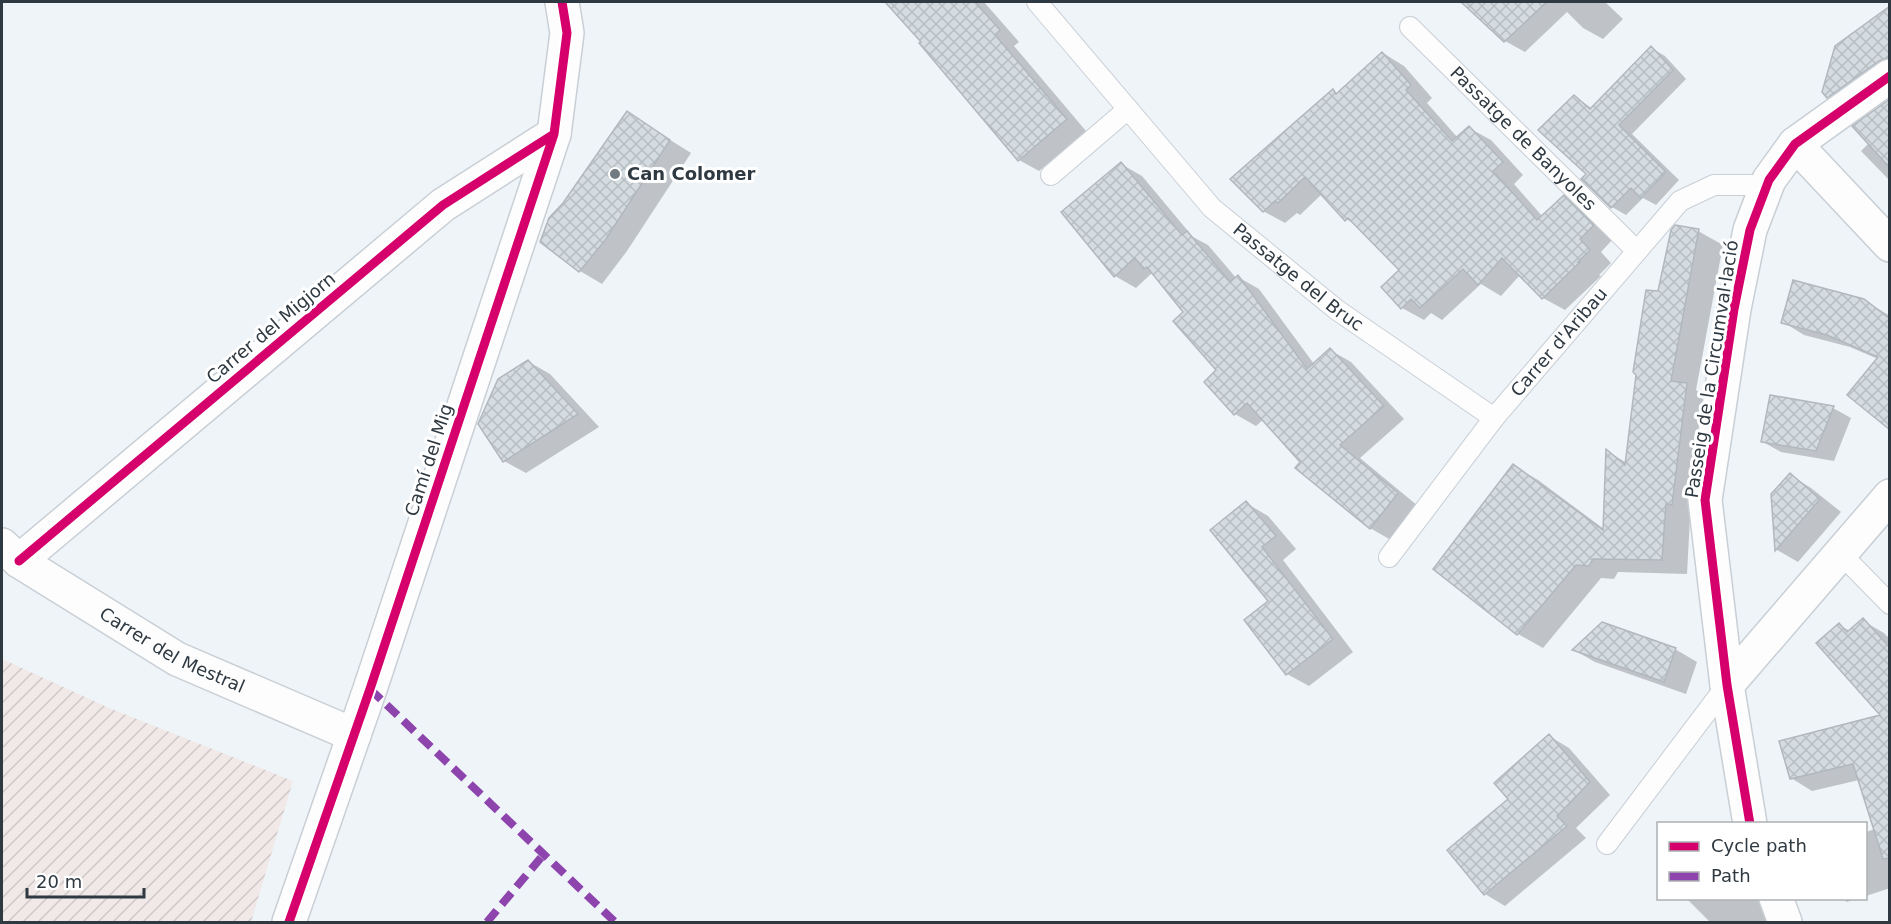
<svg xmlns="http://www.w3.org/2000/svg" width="1891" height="924" viewBox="0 0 1891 924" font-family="'DejaVu Sans',sans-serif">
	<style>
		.garden { fill: url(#garden-furrows) }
		.shadow { fill: #0003 }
		.building { fill: url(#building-cross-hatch); stroke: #b1b8bd; stroke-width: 1.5 }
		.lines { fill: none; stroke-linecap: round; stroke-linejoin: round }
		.service-casing { stroke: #c8cfd5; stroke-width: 22 }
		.minor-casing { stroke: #c8cfd5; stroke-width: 36 }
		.service { stroke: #fdfdfe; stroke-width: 20 }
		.minor { stroke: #fdfdfe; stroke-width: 33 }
		.quiet { stroke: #8e44ad; stroke-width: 8; stroke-dasharray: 15 8; stroke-linecap: butt }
		.cycleway-casing { stroke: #fff; stroke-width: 13 }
		.cycleway { stroke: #d6006c; stroke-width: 9 }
		.poi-dot { fill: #727a81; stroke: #fff; stroke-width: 2 }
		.labels { text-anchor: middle; stroke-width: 6; stroke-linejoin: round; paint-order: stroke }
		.street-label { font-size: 18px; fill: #2f3941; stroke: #fff }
		.poi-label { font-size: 18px; font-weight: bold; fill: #2f3941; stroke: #fff; text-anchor: start }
	</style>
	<defs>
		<pattern id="garden-furrows" width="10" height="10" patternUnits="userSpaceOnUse" patternTransform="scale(1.5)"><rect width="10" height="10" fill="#f1e8e8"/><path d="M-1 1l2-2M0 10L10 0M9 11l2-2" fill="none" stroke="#cfc8c8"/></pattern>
		<pattern id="building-cross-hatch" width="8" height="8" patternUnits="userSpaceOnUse" patternTransform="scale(1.5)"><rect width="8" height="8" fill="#d5dce1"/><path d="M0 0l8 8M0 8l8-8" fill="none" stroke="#b7bec2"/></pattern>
	</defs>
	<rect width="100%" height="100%" fill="#eff4f9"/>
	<path class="garden" d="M2 659 109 708 293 781 251 922H2Z"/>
	<path class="shadow" d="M887 2H984L1019 42 1014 46 1086 131 1039 171 1019 160 924 42Z
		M1485 2H1605L1623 19 1603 39 1583 28 1567 12 1525 52 1505 41 1474 12Z
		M1890 8V80L1849 109 1828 97Z
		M1651 48 1665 56 1686 79 1632 134 1679 180 1656 205 1643 198 1626 215 1612 207 1588 174 1574 96 1593 109Z
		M1383 53 1404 66 1432 98 1427 103 1458 138 1469 128 1491 140 1523 175 1514 184 1543 217 1564 197 1585 210 1614 238 1601 252 1611 263 1599 275 1601 276 1565 310 1543 298 1520 275 1501 296 1481 284 1442 320 1431 313 1424 320 1402 308 1401 270 1360 227 1346 219 1322 194 1300 215 1297 213 1285 223 1263 211 1333 91 1338 94Z
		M1890 101V181L1861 151 1869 143Z
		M627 113 691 153 627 251 602 284 580 271 542 241 564 204Z
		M1121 164 1142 176 1193 237 1208 245 1237 279 1238 277 1259 289 1314 364 1330 350 1351 362 1404 419 1360 458 1418 506 1391 540 1370 528 1302 462 1264 419 1256 426 1235 414 1218 370 1185 312 1153 272 1136 288 1115 276Z
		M1698 231 1723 245 1696 390 1711 399 1696 518H1690L1687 574 1618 572 1614 579 1601 578 1543 648 1518 634 1435 569 1514 466 1538 480 1604 529 1607 451 1627 463 1659 292Z
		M1864 300 1890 316V428L1878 359 1850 347 1804 335 1783 322Z
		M529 362 550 374 599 427 526 473 504 461Z
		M1833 408 1851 418 1834 461 1781 452 1763 442Z
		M1790 475 1811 488 1841 512 1798 562 1777 550 1773 495Z
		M1246 503 1268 516 1296 549 1283 560 1353 652 1309 686 1287 674Z
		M1863 621 1884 633 1890 639V888L1866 896V832L1875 829 1859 780 1812 791 1791 778 1883 716 1839 625 1850 631Z
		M1675 649 1697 662 1686 694 1595 662 1574 650Z
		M1549 736 1569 748 1610 795 1576 828 1586 838 1505 906 1485 894 1510 799Z
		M1686 898H1760L1769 922H1710Z
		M1842 898H1857L1847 902Z"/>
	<path class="building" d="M885 2H975L1000 30 995 35 1067 119 1018 161 919 43 921 42Z
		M1461 2H1547L1504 42Z
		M1890 6V57L1879 61 1827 98 1822 92 1835 46Z
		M1651 46 1673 70 1619 125 1666 172 1641 198 1631 188 1611 208 1581 179 1586 174 1538 130 1574 95 1590 109Z
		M1382 52 1411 85 1406 90 1452 141 1469 126 1503 162 1493 171 1537 220 1564 195 1594 225 1580 239 1590 250 1578 262H1580L1542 299 1502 258 1478 285 1463 269 1420 308 1411 299 1401 309 1381 287 1399 270 1348 218 1345 221 1305 177 1278 203 1275 201 1263 212 1230 179 1333 89 1336 94Z
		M1890 99V168L1852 126Z
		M627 111 670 140 606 239 579 272 540 242 549 218 563 203Z
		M1121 162 1182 235 1187 231 1230 282 1238 275 1307 369 1330 348 1384 406 1340 445 1398 493 1370 529 1295 468 1300 462 1247 403 1234 415 1204 382 1216 370 1173 321 1183 312 1147 267 1144 269 1135 258 1114 277 1061 212Z
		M1675 225 1699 229 1671 381 1687 383 1672 505 1666 504 1662 560 1593 559 1589 566 1576 565 1517 635 1433 569 1513 464 1603 530 1606 449 1625 465 1636 375 1633 372 1646 290 1658 291 1671 230Z
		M1793 280 1864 299 1890 319V430L1847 395 1878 357 1827 335 1781 323Z
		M528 360 578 414 503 462 478 424 498 379Z
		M1770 395 1834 406 1816 451 1761 442Z
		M1790 473 1820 499 1775 551 1771 494Z
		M1246 501 1276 536 1262 547 1333 639 1286 675 1244 620 1268 601 1210 530Z
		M1863 618 1890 648V858L1883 859 1853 764 1790 779 1779 741 1880 715 1816 643 1839 623 1847 632Z
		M1602 622 1676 648 1664 682 1572 650Z
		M1549 734 1590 782 1557 816 1567 826 1484 895 1447 850 1508 799 1494 783Z"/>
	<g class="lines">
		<g class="service-casing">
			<g id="service">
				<path id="s1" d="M1037 2 1212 208 1337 310 1494 418"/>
				<path id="s2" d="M1410 27 1637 251"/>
				<path d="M1051 175 1128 109"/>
				<path d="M1840 553 1890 604"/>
				<path id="s3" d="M1389 557 1494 418 1680 201 1714 185H1767"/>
				<path d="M1607 844 1727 685"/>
			</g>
		</g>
		<g class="minor-casing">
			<g id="minor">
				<path d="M1795 144 1890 245"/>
				<path id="s4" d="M2 545 19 561 177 659 354 735"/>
				<path d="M19 561 443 205 554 134"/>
				<path d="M1727 685 1890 496"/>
				<path d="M1750 824 1727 685 1705 500 1734 309 1750 230 1769 180 1795 144 1890 76"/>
				<path d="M1776 898 1785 922"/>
				<path d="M289 922 370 689 554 134 567 33 562 2"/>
			</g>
		</g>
		<use href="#service" class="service"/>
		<use href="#minor" class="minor"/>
		<path class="quiet" d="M370 689 615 922
			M487 922 544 854"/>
		<g class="cycleway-casing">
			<path id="cycleway" d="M19 561 443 205 554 134
				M1750 824 1727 685 1705 500 1734 309 1750 230 1769 180 1795 144 1890 76
				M289 922 370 689 554 134 567 33 562 2"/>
		</g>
		<use href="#cycleway" class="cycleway"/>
	</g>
	<circle class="poi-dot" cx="615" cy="174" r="6"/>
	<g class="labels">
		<g class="street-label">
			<text dy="6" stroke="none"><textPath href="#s2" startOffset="159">Passatge de Banyoles</textPath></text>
			<text dy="6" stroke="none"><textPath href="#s1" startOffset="381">Passatge del Bruc</textPath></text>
			<text transform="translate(271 328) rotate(-40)" y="6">Carrer del Migjorn</text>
			<text dy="6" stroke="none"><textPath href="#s3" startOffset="274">Carrer d'Aribau</textPath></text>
			<text transform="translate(1712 369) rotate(-81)" y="6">Passeig de la Circumval·lació</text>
			<text transform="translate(429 460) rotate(-72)" y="6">Camí del Mig</text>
			<text dy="6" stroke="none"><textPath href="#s4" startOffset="201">Carrer del Mestral</textPath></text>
		</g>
		<g class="poi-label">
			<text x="627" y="180">Can Colomer</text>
		</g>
	</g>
	<rect width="1891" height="924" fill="none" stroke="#2f3941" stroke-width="6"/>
	<rect x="1657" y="822" width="210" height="78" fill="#ffffff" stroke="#acb0b3" stroke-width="1.5"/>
	<rect x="1669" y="842" width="30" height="9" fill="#d6006c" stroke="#acb0b3" stroke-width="1.5"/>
	<text x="1711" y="852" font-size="18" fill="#2f3941">Cycle path</text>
	<rect x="1669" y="872" width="30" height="9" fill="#8e44ad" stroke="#acb0b3" stroke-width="1.5"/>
	<text x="1711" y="882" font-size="18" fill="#2f3941">Path</text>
	<path d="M27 888v9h117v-9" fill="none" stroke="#2f3941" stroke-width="3"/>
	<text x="36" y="888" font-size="18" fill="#2f3941" stroke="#ffffff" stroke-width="4.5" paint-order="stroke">20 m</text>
</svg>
